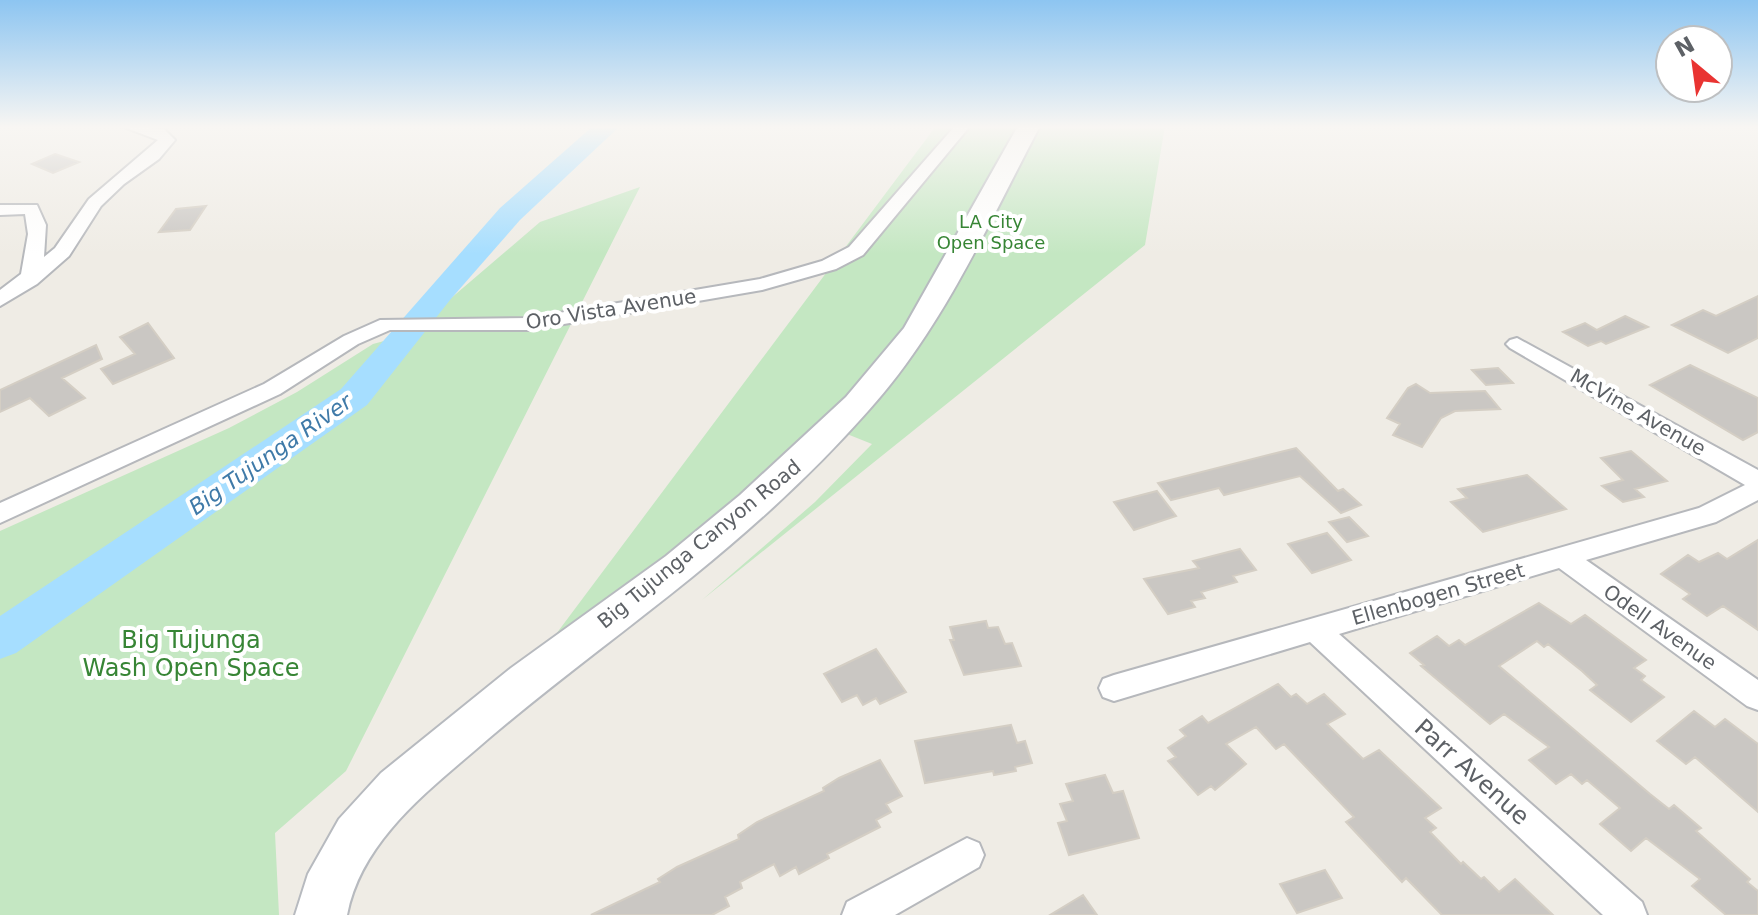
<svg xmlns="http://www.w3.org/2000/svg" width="1758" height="915" viewBox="0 0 1758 915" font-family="'DejaVu Sans',sans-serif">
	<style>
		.green { fill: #c4e7c2 }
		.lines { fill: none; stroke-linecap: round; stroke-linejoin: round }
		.river { fill: #a6deff; fill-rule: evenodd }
		.building { fill: #cac7c3; stroke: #d4cec4; stroke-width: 2 }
		.street-casing { stroke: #b6b8bc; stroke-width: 4 }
		.secondary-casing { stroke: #b7babf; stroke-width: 4 }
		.street { fill: #fff; fill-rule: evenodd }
		.secondary { fill: #fff; fill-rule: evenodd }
		.labels { text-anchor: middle; stroke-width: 8; stroke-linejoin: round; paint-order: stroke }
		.far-park-label { font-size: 18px; fill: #378535; stroke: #fff }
		.street-label { font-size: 20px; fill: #5d6166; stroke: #fff }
		.water-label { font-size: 22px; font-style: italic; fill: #3f7aa8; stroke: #fff }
		.near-park-label { font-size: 24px; fill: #378535; stroke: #fff }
		.near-street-label { font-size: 24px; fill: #5d6166; stroke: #fff }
	</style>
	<rect width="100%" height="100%" fill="#efece5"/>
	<path class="green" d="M936 126H1165L1145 245 702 600 815 502 872 444 837 430 506 701Z
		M640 187 346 771 275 833 279 915H0V531L229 428 297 392 373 344 424 330 429 317 540 222Z"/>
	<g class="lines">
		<path class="river" d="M593 126H620L520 220 450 300 367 405 16 653 0 659V616L341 389 500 208Z"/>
	</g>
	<path class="building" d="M55 154 79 162 53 173 32 164Z
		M206 206 190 230 159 232 176 209Z
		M1758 296V338L1728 353 1672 325 1703 310 1716 316Z
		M1625 316 1648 327 1606 344 1601 341 1588 346 1563 332 1585 323 1597 330Z
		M148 323 174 358 113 384 101 369 135 354 120 337Z
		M96 345 102 359 62 378 85 398 49 416 30 398 0 412V390Z
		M1690 365 1758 398V432L1743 440 1650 385Z
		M1498 368 1513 383 1486 385 1472 370Z
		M1416 384 1430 393 1485 391 1500 409 1455 411 1441 418 1422 447 1393 435 1400 424 1387 418 1408 388Z
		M1296 448 1338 491 1343 489 1361 505 1341 513 1300 476 1224 495 1219 488 1171 500 1158 483Z
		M1631 451 1667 481 1635 489 1644 497 1623 502 1602 486 1623 480 1601 458Z
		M1527 475 1566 509 1483 532 1451 502 1467 498 1458 489Z
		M1157 491 1176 516 1134 530 1114 502Z
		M1349 517 1368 536 1347 542 1329 522Z
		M1327 533 1351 560 1312 573 1288 544Z
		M1758 540V630L1723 606 1707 616 1683 599 1690 594 1661 574 1688 555 1699 562 1718 553 1727 559Z
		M1240 549 1256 570 1233 576 1237 582 1201 592 1205 598 1191 601 1195 607 1168 614 1144 579 1199 568 1193 561Z
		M1539 603 1571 624 1585 615 1646 660 1634 668 1645 676 1641 680 1664 697 1631 722 1590 690 1597 685 1582 671 1548 644 1544 647 1537 641 1499 666 1650 794 1669 809 1674 805 1701 828 1696 831 1750 879 1747 882 1758 891V915H1726L1692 886 1700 879 1646 838 1631 851 1600 824 1620 808 1587 780 1582 784 1571 774 1556 784 1529 760 1549 747 1504 714 1490 724 1421 666 1424 665 1410 653 1437 636 1449 646 1459 640 1465 645Z
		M986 621 988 628 998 627 1005 644 1012 643 1021 666 964 675 950 640H954L950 627Z
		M876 649 906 692 880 704 876 698 863 705 857 695 842 702 824 674Z
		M1278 684 1291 697 1296 694 1307 704 1324 694 1345 714 1327 724 1363 759 1379 750 1441 808 1425 818 1436 828 1430 832 1461 864 1463 862 1481 879 1484 877 1499 892 1515 879 1553 915H1442L1406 878 1402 882 1346 822 1354 817 1284 744 1276 749 1256 727 1226 744 1246 764 1215 790 1211 786 1198 795 1168 761 1176 757 1168 748 1186 736 1180 730 1202 716 1208 723Z
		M1694 711 1715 727 1725 719 1758 744V812L1695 757 1686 764 1657 741Z
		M1011 725 1017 743 1025 741 1032 763 1015 767 1016 771 994 775 993 771 925 783 915 741Z
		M880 760 902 796 886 804 891 812 876 820 880 827 827 854 829 858 799 874 796 867 780 876 774 864 740 882 742 888 725 897 729 906 712 915H591L660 882 658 879 677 867 739 839 738 835 757 822 824 791 823 788 839 778Z
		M1105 775 1113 793 1123 791 1139 838 1069 855 1058 823 1067 821 1060 804 1073 801 1066 784Z
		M1325 870 1342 898 1297 913 1280 884Z
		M1083 895 1097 915H1050Z"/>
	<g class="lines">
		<g class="street-casing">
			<path id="street" d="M121 126 164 129 175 140 159 159 124 184 101 206 69 256 37 284 0 306V290L21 274 28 234 25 214 0 215V205H37L46 225 44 257 55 248 89 199 158 140Z
				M955 126H970L863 255 836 269 762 290 529 330H390L358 344 280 394 0 523V503L264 384 344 336 380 320 529 318 760 279 822 261 849 247Z
				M1517 338 1758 470V500L1716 522 1586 560 1758 680V710L1747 706 1559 568 1339 634 1642 902 1647 915H1603L1310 642 1114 701 1103 697 1099 688 1103 679 1114 675 1699 508 1745 485 1510 348 1506 344 1510 340Z
				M967 838 979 843 984 855 979 867 895 915H842L847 902Z"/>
		</g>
		<g class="secondary-casing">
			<path id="secondary" d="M1018 126H1040C988 224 943 328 868 411 815 471 754 527 692 577 624 632 554 683 488 739 432 788 362 838 347 915H295L308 874 339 819 381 773 511 668 666 556 740 495 846 397 904 328Z"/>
		</g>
		<use href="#street" class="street"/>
		<use href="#secondary" class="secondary"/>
	</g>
	<linearGradient id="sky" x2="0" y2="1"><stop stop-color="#8dc5f1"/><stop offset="0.5" stop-color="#f8f6f3"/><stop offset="1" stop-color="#f8f6f3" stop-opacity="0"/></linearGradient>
	<rect width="1758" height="254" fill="url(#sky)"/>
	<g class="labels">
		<g class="far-park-label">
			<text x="991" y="228">LA City<tspan x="991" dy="21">Open Space</tspan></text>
		</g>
		<g class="street-label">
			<text transform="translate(611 309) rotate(-9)" y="7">Oro Vista Avenue</text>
			<text transform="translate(1638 412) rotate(30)" y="7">McVine Avenue</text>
			<text transform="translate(699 544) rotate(-39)" y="7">Big Tujunga Canyon Road</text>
			<text transform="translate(1438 594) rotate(-16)" y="7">Ellenbogen Street</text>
			<text transform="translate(1660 627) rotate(35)" y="7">Odell Avenue</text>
		</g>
		<g class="water-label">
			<text transform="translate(270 454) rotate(-35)" y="8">Big Tujunga River</text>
		</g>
		<g class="near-park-label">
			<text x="191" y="648">Big Tujunga<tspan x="191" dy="28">Wash Open Space</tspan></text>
		</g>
		<g class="near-street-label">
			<text transform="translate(1472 772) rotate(42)" y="8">Parr Avenue</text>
		</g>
	</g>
	<g transform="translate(1694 64) rotate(331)"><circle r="38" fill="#ffffff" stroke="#bec0c2" stroke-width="2"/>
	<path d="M0-6L14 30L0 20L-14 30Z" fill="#e93432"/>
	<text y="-12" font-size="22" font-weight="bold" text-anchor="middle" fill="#5d6166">N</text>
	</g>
</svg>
